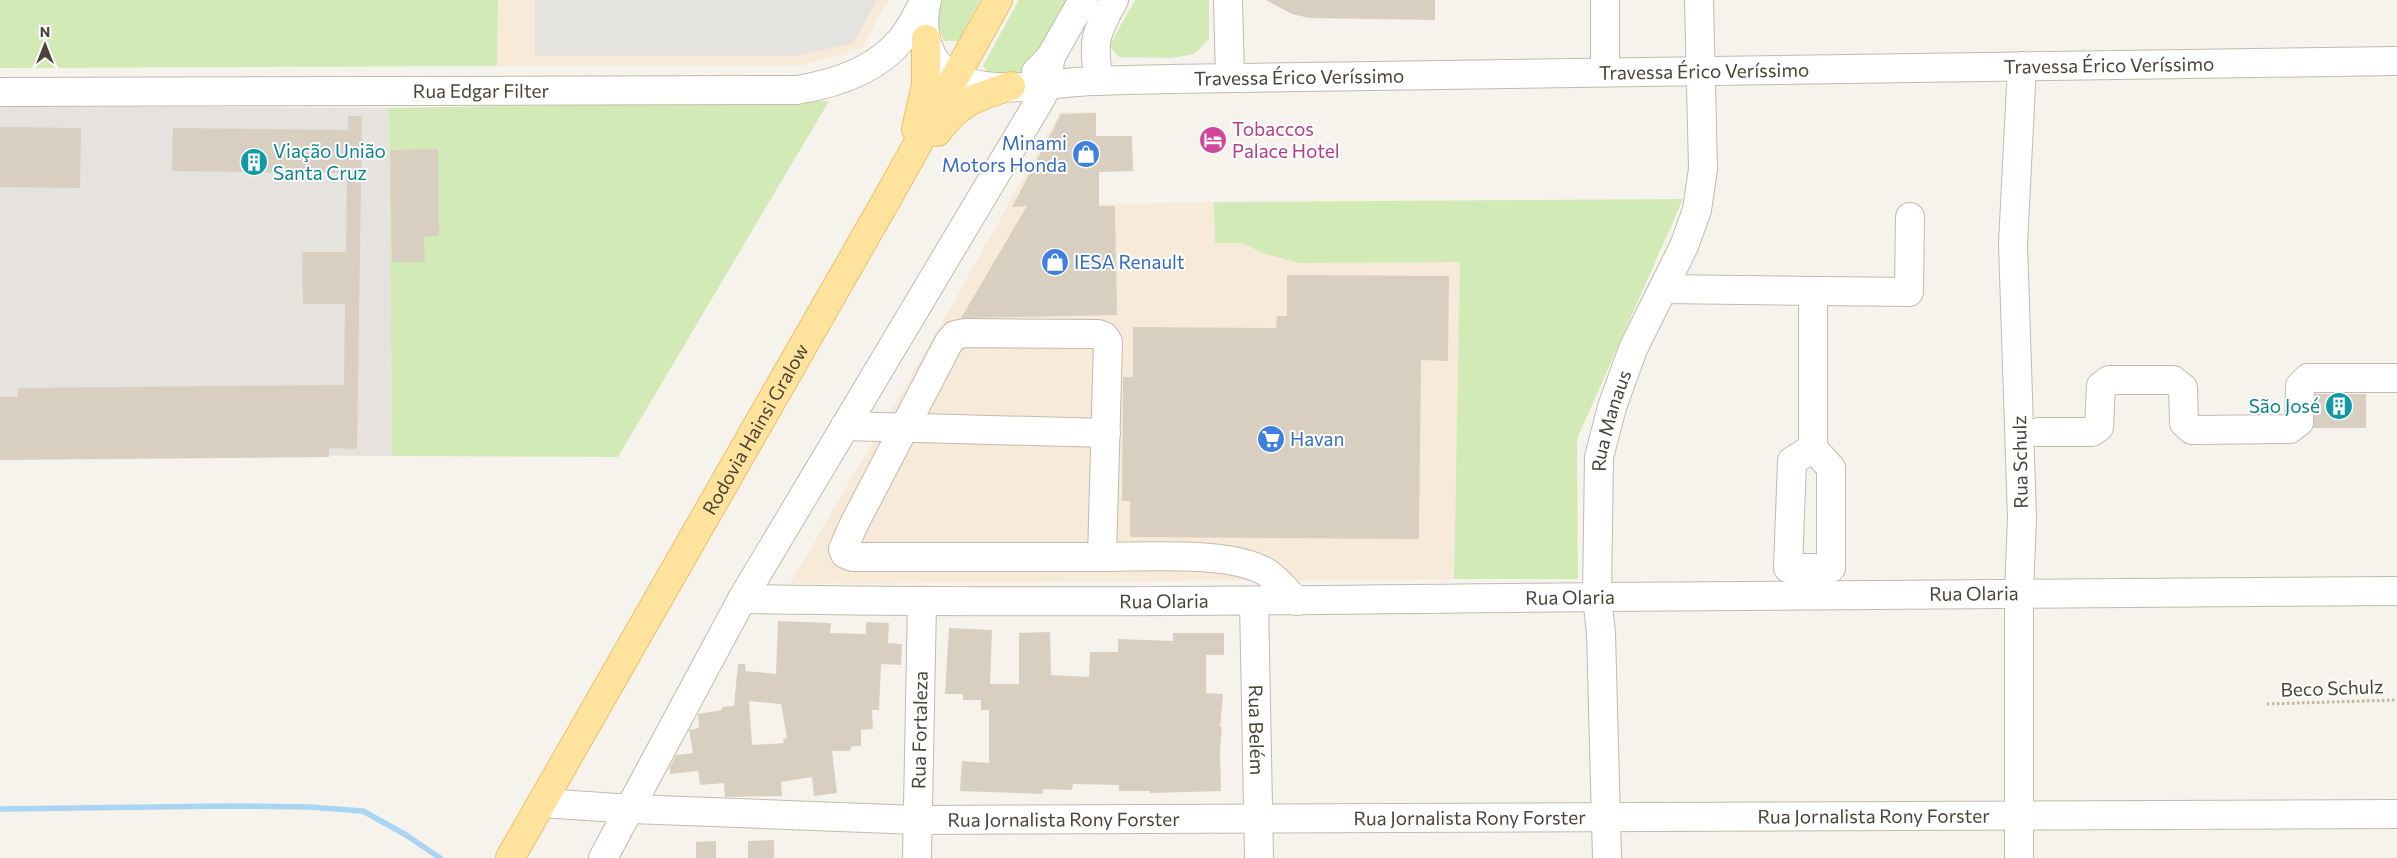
<svg xmlns="http://www.w3.org/2000/svg" width="2397" height="858" viewBox="0 0 2397 858" font-family="Commissioner,sans-serif">
	<style>
		.commercial { fill: #f7ead8 }
		.industrial { fill: #e6e2dd }
		.green { fill: #d2eab5 }
		.parking { fill: #e5e3e0 }
		.lines { fill: none; stroke-linecap: round; stroke-linejoin: round }
		.stream { stroke: #a9d4f2; stroke-width: 5.5 }
		.building { fill: #d8cfc1; fill-rule: evenodd }
		.minor-casing { stroke: #c2bbae; stroke-width: 30 }
		.major-casing { stroke: #e6c16a; stroke-width: 30 }
		.path { stroke: #c4b79f; stroke-width: 3; stroke-dasharray: 2.5 2.5; stroke-linecap: butt }
		.minor { stroke: #fff; stroke-width: 28 }
		.major { stroke: #ffe39c; stroke-width: 28 }
		.labels { text-anchor: middle; stroke-width: 4; stroke-linejoin: round; paint-order: stroke }
		.street-label { font-size: 19px; fill: #4b4439; stroke: #fff }
		.hotel-label { font-size: 19px; fill: #b23c85; stroke: #fff; text-anchor: start }
		.shop-label { font-size: 19px; fill: #366cbe; stroke: #fff; text-anchor: start }
		.culture-label { font-size: 19px; fill: #0d838f; stroke: #fff; text-anchor: start }
	</style>
	<rect width="100%" height="100%" fill="#f6f3ec"/>
	<path class="commercial" d="M498 0H888L862 48 800 66H497Z
		M1060 112H1096L1094 204 1214 202 1215 243H1242L1265 254 1299 263 1460 262 1454 579 790 584 947 314Z"/>
	<path class="industrial" d="M0 106 389 108 392 456 0 453Z"/>
	<path class="green" d="M0 0H498L497 66 0 68Z
		M938 0H980L958 41H944L937 23Z
		M1019 0H1070L1036 61 1018 74 990 75 983 66Z
		M1135 0H1209V39L1194 54 1172 58 1119 57 1109 46Z
		M829 101 618 457 392 456 389 108Z
		M1683 199 1577 439 1578 579H1454L1460 262 1299 263 1265 254 1242 243H1215L1214 202Z"/>
	<path class="parking" d="M535 0H877L853 43 795 56H535Z"/>
	<g class="lines">
		<path class="stream" d="M0 809 229 806 309 807 363 811 406 835 440 858"/>
	</g>
	<path class="building" d="M1266 0H1435V20L1309 18 1292 14Z
		M1096 113V136H1132L1133 171 1099 172V206H1115L1117 315 961 318 1027 206 1012 207 1061 114Z
		M348 116H362L357 449 329 448V457L0 460V397H18V388L344 385 345 304H303L302 252H346L347 173 172 171 173 128 348 130Z
		M0 127 81 128 80 188 0 187Z
		M438 149 439 236 424 237 425 262H392L390 150Z
		M1287 275 1449 276 1448 361 1421 360 1419 539 1130 537V501H1122L1123 377H1133V327L1276 328 1277 316H1287Z
		M2315 394H2366V428H2313Z
		M778 621 831 623 830 633 866 634V622L889 623 888 643 902 644 901 665 881 664 879 710H872L873 729 861 730V746H852L850 751H832L837 793 814 796 812 777 781 782 782 796 725 797 724 783 700 785 698 771 670 774V767L676 755 693 753 689 730 699 728 698 714 722 710V707L734 706 738 664H745L746 671 776 674ZM749 701 781 704 787 738 783 739 784 743 752 745Z
		M949 628 992 630 990 684H1019V633L1050 632 1051 675 1089 677 1090 652H1118V639L1173 641V633H1224V655H1206V693L1223 694 1220 727H1222L1220 750 1221 791 1150 793V791H1119V785L1073 784 1072 790 1043 789V794L960 791 962 761 989 763V710H981V700H963V694H945Z
		M774 840V858H748V841Z
		M716 841V858H696V842Z"/>
	<g class="lines">
		<g class="minor-casing">
			<g id="minor">
				<path id="s1" d="M927 0C923 16 923 33 929 49 949 102 1032 86 1076 82 1107 80 1137 80 1168 79L2397 61"/>
				<path d="M1228 0 1230 78"/>
				<path d="M1036 72 1050 58 1083 0"/>
				<path d="M1605 72V0"/>
				<path d="M1099 81C1092 41 1095 34 1114 0"/>
				<path id="s2" d="M0 92 797 90C833 84 875 71 900 41 910 30 917 15 924 1"/>
				<path d="M1663 289 1909 292 1910 217"/>
				<path d="M965 333 1098 334 1104 336 1108 342 1102 557H852L845 554 843 549 854 524 949 342 955 335Z"/>
				<path d="M845 426 1106 433"/>
				<path d="M2039 432H2092L2099 427 2101 386 2109 380H2173L2183 388 2184 423 2192 430 2290 429 2299 422 2300 386 2308 378H2397"/>
				<path d="M1813 448 1792 461 1788 568H1831V468L1813 448V292"/>
				<path d="M1102 557C1144 557 1235 550 1269 574 1279 582 1288 593 1297 601"/>
				<path id="s3" d="M742 599C1028 604 1313 600 1599 597 1865 594 2131 592 2397 591"/>
				<path id="s4" d="M1254 602 1259 858"/>
				<path id="s5" d="M542 803 632 809 917 820 2397 814"/>
				<path d="M603 858 742 599 1040 100 1048 85 1050 58"/>
				<path id="s6" d="M917 858 922 603"/>
				<path id="s7" d="M1607 858 1601 633 1597 597 1599 457 1612 407 1633 349 1684 246 1697 210 1703 169 1699 0"/>
				<path d="M2019 858V592L2022 518 2013 244 2022 66"/>
			</g>
		</g>
		<g class="major-casing">
			<g id="major">
				<path d="M916 129 926 85V39"/>
				<path d="M937 132C960 101 976 97 1011 86"/>
				<path id="s8" d="M510 858 887 199 998 0"/>
			</g>
		</g>
		<path class="path" d="M2267 704 2397 700"/>
		<use href="#minor" class="minor"/>
		<use href="#major" class="major"/>
	</g>
	<defs>
		<g id="hotel-disc" transform="scale(1.4375)"><circle r="9.5" fill="#d1479c" stroke="#fff"/><path d="M-6-4.5h1.5V1H6V5H4.5V3h-9V5H-6ZM-4 0a1.8 1.8 0 1 1 3.6 0ZM.5 0V-2.5h3Q6-2.5 6 0Z" fill="#fff"/></g>
		<g id="shop-disc" transform="scale(1.4375)"><circle r="9.5" fill="#3f7fe0" stroke="#fff"/><path d="M-5-2.5h2.3a2.7 3.5 0 0 1 5.4 0H5L5.5 6h-11ZM-1.5-2.5h3a1.5 2.3 0 0 0-3 0Z" fill="#fff"/></g>
		<g id="building-disc" transform="scale(1.4375)"><circle r="9.5" fill="#0f9aa8" stroke="#fff"/><path d="M-4-6H4V6H1V3H-1V6H-4ZM-2.5-4.3h1.7v1.8h-1.7ZM.8-4.3h1.7v1.8H.8ZM-2.5-1h1.7V.8h-1.7ZM.8-1h1.7V.8H.8Z" fill="#fff"/></g>
		<g id="supermarket-disc" transform="scale(1.4375)"><circle r="9.5" fill="#3f7fe0" stroke="#fff"/><path d="M-6-5.5h2.5l.6 2H6L4.5 2H-2.5L-4.4-4H-6ZM-1.5 3.2a1.3 1.3 0 1 0 .1 0ZM3 3.2a1.3 1.3 0 1 0 .1 0Z" fill="#fff"/></g>
	</defs>
	<g fill-rule="evenodd">
		<use href="#hotel-disc" x="1213" y="140"/>
		<use href="#shop-disc" x="1086" y="154"/>
		<use href="#building-disc" x="254" y="162"/>
		<use href="#shop-disc" x="1055" y="262"/>
		<use href="#building-disc" x="2339" y="406"/>
		<use href="#supermarket-disc" x="1271" y="439"/>
	</g>
	<g class="labels">
		<g class="street-label">
			<text dy="7" stroke="none"><textPath href="#s1" startOffset="1245">Travessa Érico Veríssimo</textPath></text>
			<text dy="7" stroke="none"><textPath href="#s1" startOffset="840">Travessa Érico Veríssimo</textPath></text>
			<text dy="7" stroke="none"><textPath href="#s1" startOffset="435">Travessa Érico Veríssimo</textPath></text>
			<text dy="7" stroke="none"><textPath href="#s2" startOffset="481">Rua Edgar Filter</textPath></text>
			<text dy="7" stroke="none"><textPath href="#s7" startOffset="439">Rua Manaus</textPath></text>
			<text dy="7" stroke="none"><textPath href="#s8" startOffset="494">Rodovia Hainsi Gralow</textPath></text>
			<text transform="translate(2020 462) rotate(-91)" y="7">Rua Schulz</text>
			<text dy="7" stroke="none"><textPath href="#s3" startOffset="1232">Rua Olaria</textPath></text>
			<text dy="7" stroke="none"><textPath href="#s3" startOffset="828">Rua Olaria</textPath></text>
			<text dy="7" stroke="none"><textPath href="#s3" startOffset="422">Rua Olaria</textPath></text>
			<text transform="translate(2332 688) rotate(-2)" y="7">Beco Schulz</text>
			<text dy="7" stroke="none"><textPath href="#s6" startOffset="128">Rua Fortaleza</textPath></text>
			<text dy="7" stroke="none"><textPath href="#s4" startOffset="128">Rua Belém</textPath></text>
			<text dy="7" stroke="none"><textPath href="#s5" startOffset="1332">Rua Jornalista Rony Forster</textPath></text>
			<text dy="7" stroke="none"><textPath href="#s5" startOffset="928">Rua Jornalista Rony Forster</textPath></text>
			<text dy="7" stroke="none"><textPath href="#s5" startOffset="522">Rua Jornalista Rony Forster</textPath></text>
		</g>
		<g class="hotel-label">
			<text x="1232" y="136">Tobaccos<tspan x="1232" dy="22">Palace Hotel</tspan></text>
		</g>
		<g class="shop-label">
			<text x="1067" y="150" text-anchor="end">Minami<tspan x="1067" dy="22">Motors Honda</tspan></text>
			<text x="1074" y="269">IESA Renault</text>
			<text x="1290" y="446">Havan</text>
		</g>
		<g class="culture-label">
			<text x="273" y="158">Viação União<tspan x="273" dy="22">Santa Cruz</tspan></text>
			<text x="2320" y="413" text-anchor="end">São José</text>
		</g>
	</g>
	<g transform="translate(45 45)" stroke="#ffffff" stroke-width="4" paint-order="stroke">
	<path d="M0-4L9 19L0 12L-9 19Z" fill="#4b4439"/>
	<text y="-8" font-size="14" font-weight="bold" text-anchor="middle" fill="#4b4439">N</text>
	</g>
</svg>
